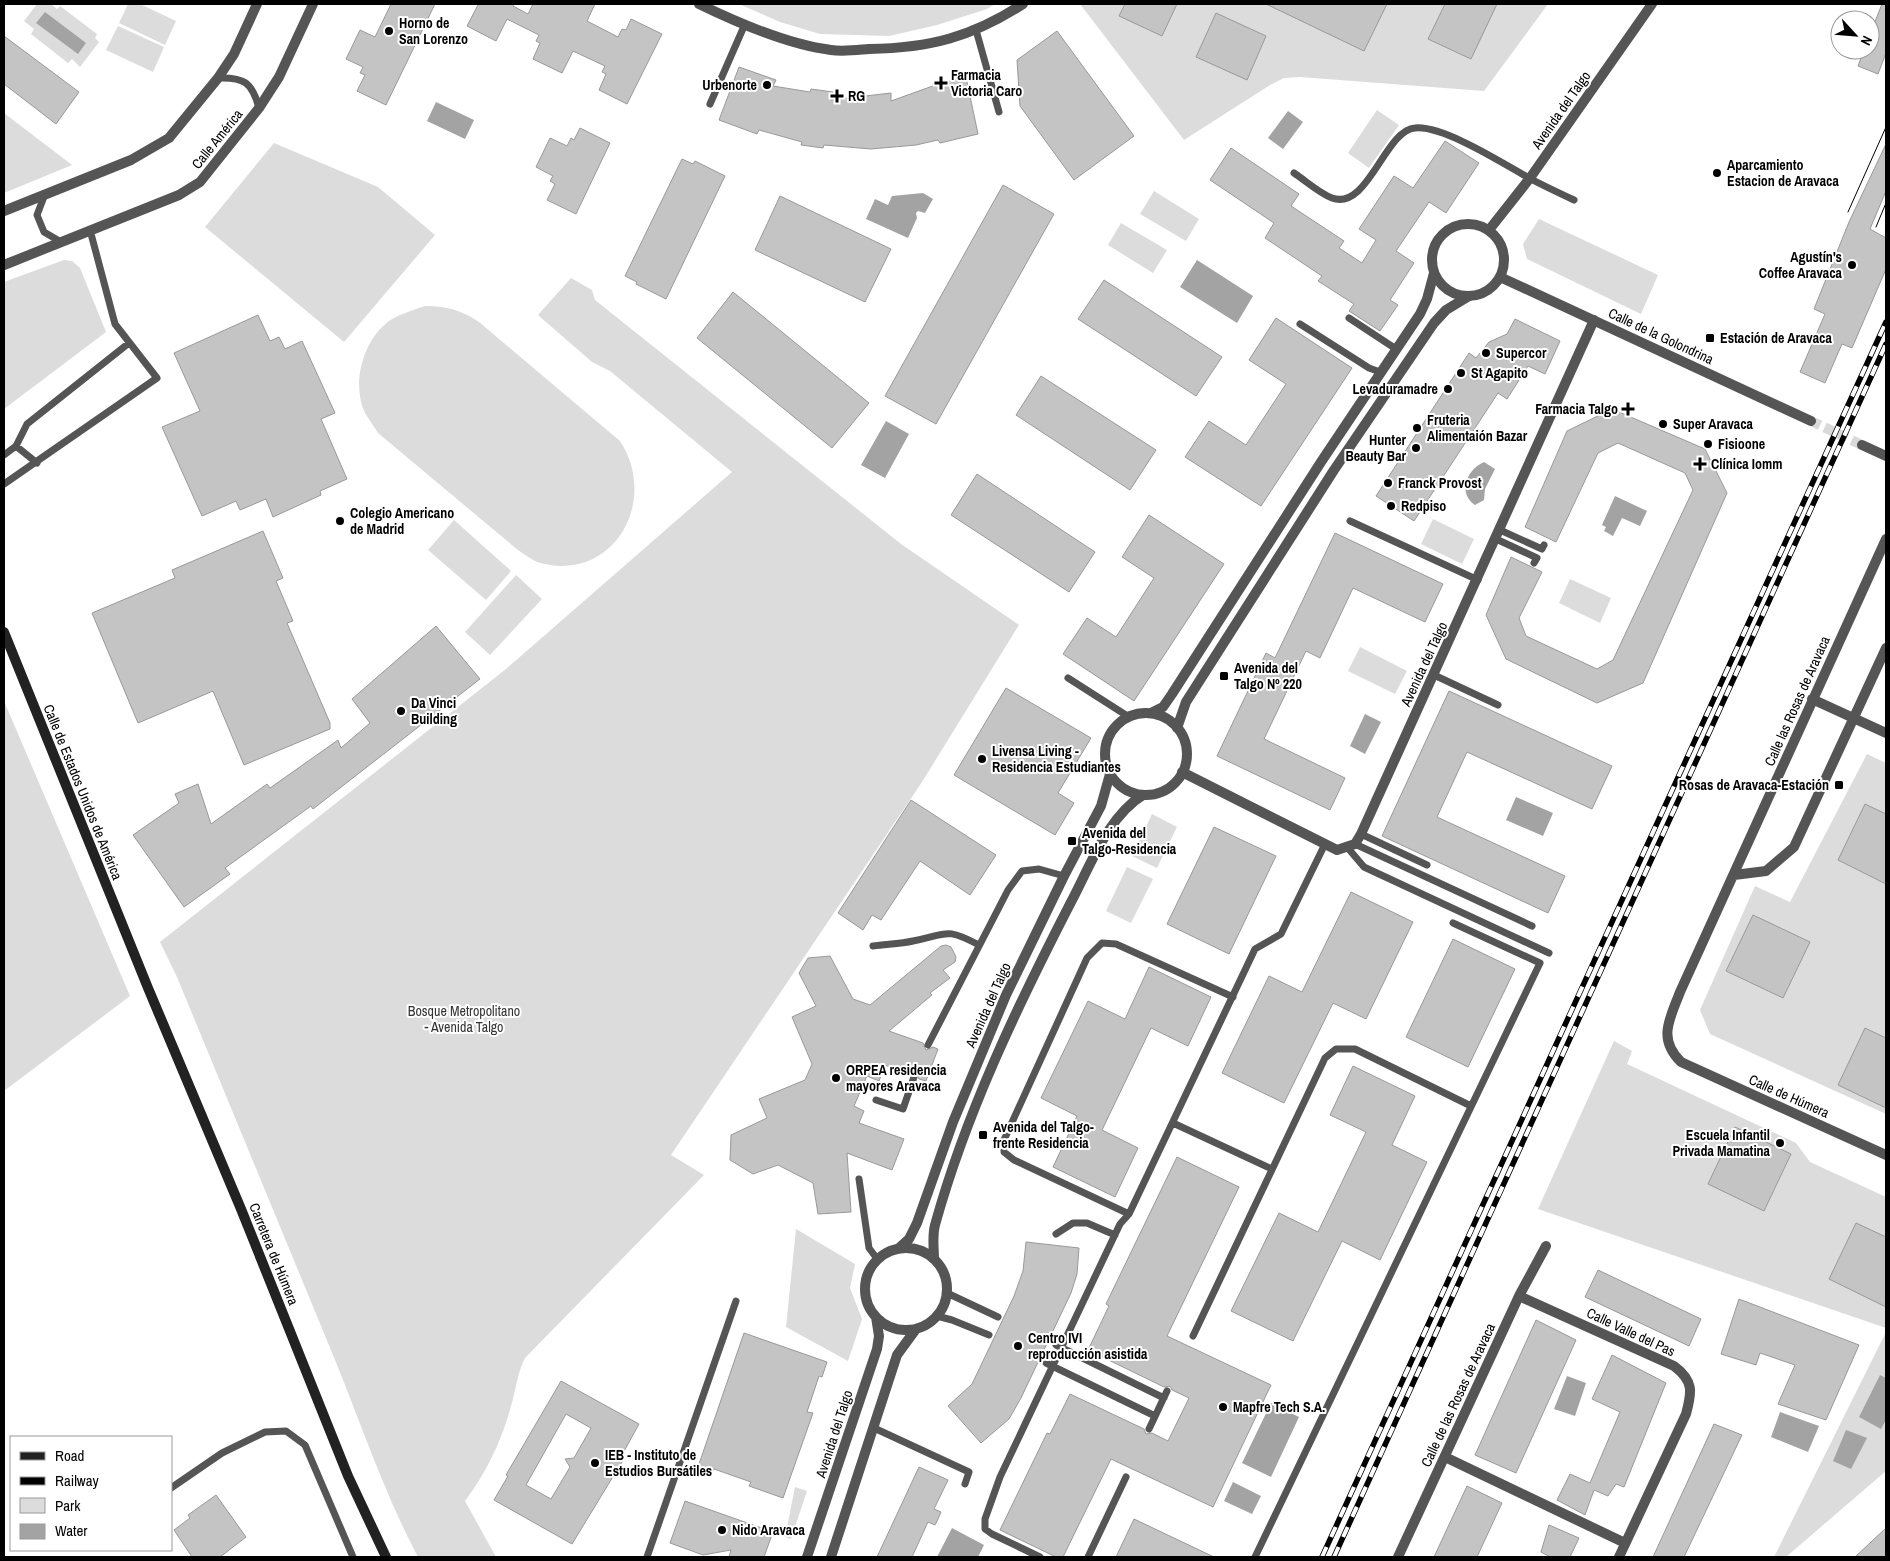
<svg xmlns="http://www.w3.org/2000/svg" width="1890" height="1561" viewBox="0 0 1890 1561" font-family="'Archivo Narrow',sans-serif">
	<style>
		.green { fill: #dcdcdc }
		.water { fill: #a3a3a3 }
		.building { fill: #c4c4c4; stroke: #999; fill-rule: evenodd }
		.lines { fill: none; stroke-linecap: round; stroke-linejoin: round }
		.tertiary-tunnel { stroke: #d9d9d9; stroke-width: 10; stroke-dasharray: 10 5; stroke-linecap: butt }
		.service { stroke: #555; stroke-width: 7 }
		.pedestrian { stroke: #555; stroke-width: 10 }
		.minor { stroke: #555; stroke-width: 10 }
		.tertiary { stroke: #555; stroke-width: 10 }
		.secondary { stroke: #222; stroke-width: 10 }
		.tram { stroke: #000; stroke-width: 1 }
		.rail-casing { stroke: #000; stroke-width: 5.5 }
		.rail { stroke: #fff; stroke-width: 4; stroke-dasharray: 11; stroke-linecap: butt }
		.poi-dot { fill: #000; stroke: #fff; stroke-width: 2 }
		.labels { text-anchor: middle; stroke-width: 4; stroke-linejoin: round; paint-order: stroke }
		.poi-label { font-size: 14px; font-weight: bold; fill: #000; stroke: #fff; text-anchor: start }
		.street-label { font-size: 14px; fill: #000; stroke: #fff }
		.park-label { font-size: 14px; fill: #333; stroke: #fff }
	</style>
	<rect width="100%" height="100%" fill="#fff"/>
	<path class="green" d="M37 4H51L57 9 60 6 97 34 95 38 99 42 80 67 72 59 68 63 31 34 34 29 24 21Z
		M128 4H140L176 21 165 45 119 23Z
		M739 4H995L987 9 937 25 889 36 820 34 780 22Z
		M1080 4H1548L1484 91 1300 77 1284 78 1270 85 1184 140Z
		M118 26 164 47 153 72 106 50Z
		M1377 110 1399 125 1369 168 1348 153Z
		M4 113 72 165 4 193Z
		M274 143 378 187 435 235 344 342 205 227Z
		M1154 191 1199 219 1186 241 1140 214Z
		M1539 219 1658 275 1641 314 1527 259 1523 244Z
		M1121 223 1167 250 1153 273 1108 245Z
		M64 260 72 261 80 268 106 332 4 409V282Z
		M571 278 592 290 595 300 901 544 1019 625 922 782 671 1155 704 1175 525 1358C517 1373 516 1390 511 1406 502 1440 486 1473 465 1501L496 1557H418C384 1493 361 1423 333 1355 281 1229 229 1103 177 977L160 942 506 669 732 472 610 371 592 362 538 315Z
		M425 306C447 306 461 310 479 322L620 441C660 502 612 585 537 562 531 559 524 554 518 550L378 433C374 426 369 420 365 413 351 384 363 340 389 321 400 314 413 310 425 306Z
		M1433 519 1474 539 1462 564 1421 544Z
		M454 520 511 571 486 600 428 550Z
		M516 575 542 599 490 655 465 632Z
		M1570 579 1611 598 1600 623 1559 603Z
		M1360 647 1407 671 1395 694 1348 671Z
		M4 701 130 996 4 1091Z
		M1867 754 1886 763V1114L1710 1034 1700 1010 1755 886 1790 902Z
		M1152 814 1177 827 1157 868 1132 856Z
		M1127 867 1153 879 1131 923 1106 911Z
		M1614 1041 1632 1051 1627 1064 1796 1143 1810 1162 1886 1197V1328L1538 1209Z
		M796 1229 855 1264 850 1288 862 1319 848 1361 786 1327Z
		M1886 1332V1471L1786 1557H1774Z
		M795 1487 807 1491 791 1539 785 1537Z"/>
	<path class="water" d="M45 12 86 43 78 54 36 23Z
		M436 102 474 120 465 139 427 121Z
		M1288 111 1303 122 1283 149 1268 138Z
		M923 193 933 199 925 213 918 211 916 213 917 218 908 238 866 219 875 199 888 205 892 196Z
		M1197 260 1253 296 1237 323 1180 287Z
		M886 421 909 434 885 478 861 465Z
		M1484 462 1495 469 1485 489 1484 500 1475 505C1457 493 1467 469 1484 462Z
		M1615 496 1647 511 1640 526 1622 518 1613 536 1604 531 1606 527 1602 525Z
		M1365 714 1381 722 1365 754 1350 746Z
		M1516 797 1553 813 1543 836 1506 820Z
		M1880 1375 1886 1378V1420L1881 1429 1859 1417Z
		M1567 1376 1586 1383 1575 1416 1554 1409Z
		M1271 1403 1299 1417 1271 1477 1242 1463Z
		M1780 1412 1819 1426 1808 1452 1771 1437Z
		M1846 1430 1867 1438 1851 1469 1833 1461Z
		M1233 1482 1261 1496 1252 1514 1224 1501Z
		M952 1528 984 1545 978 1557H937Z"/>
	<path class="building" d="M391 4H435L386 105 357 91 365 75 360 73 363 67 346 59 360 30 375 37Z
		M476 4H514L513 6 528 14 533 4H595L587 21 618 37 622 29 626 30 631 19 662 34 627 104 599 90 606 74 602 72 605 66 573 51 562 73 533 59 540 43 536 41 539 35 507 19 496 41 467 26 478 5Z
		M1125 4H1177L1162 36 1119 16Z
		M1266 4H1387L1364 51Z
		M1445 4H1497L1471 59 1428 39Z
		M1882 4H1886V53L1878 74 1858 66 1864 50H1870V34Z
		M1216 13 1266 36 1247 80 1196 57Z
		M1057 31 1134 136 1074 180 1020 106 1017 60Z
		M4 36 79 92 56 124 4 84Z
		M739 67 776 80 773 86 810 92 811 89 833 92 831 100 891 93V101L941 83 966 77 978 134 940 143 938 140 916 145 871 149 824 145 823 148 801 145 802 142 759 130 757 134 719 120Z
		M580 128 610 143 576 214 547 200 555 184 550 181 553 176 536 167 550 138 567 146 571 138 574 140Z
		M1445 141 1479 163 1446 213 1429 202 1396 251 1414 263 1390 300 1398 305 1380 331 1349 311 1354 304 1318 281 1322 276 1265 238 1274 223 1210 180 1231 148 1299 194 1291 206 1344 241 1339 248 1362 263 1376 240 1359 229 1394 176 1413 188Z
		M1886 144V191L1870 229 1886 238V269L1852 348 1842 344 1825 383 1800 372 1825 314 1814 309 1849 222Z
		M682 159 693 164 695 161 725 176 666 299 636 284 637 282 625 276Z
		M1003 185 1054 214 936 424 885 396Z
		M780 196 891 249 865 302 755 250Z
		M1104 280 1222 357 1196 396 1078 319Z
		M733 292 869 403 832 448 697 338Z
		M258 315 270 341 279 337 285 349 302 341 335 413 321 419 347 479 320 491 321 495 273 517 266 499 240 510 236 501 202 516 162 427 200 411 174 353Z
		M1276 318 1352 368 1261 506 1185 457 1209 421 1246 445 1286 384 1249 360Z
		M1515 319 1560 341 1545 374 1528 366 1507 399 1498 393 1414 521 1376 496 1469 353 1476 358 1489 342 1507 334Z
		M1041 376 1156 450 1130 490 1016 415Z
		M1612 409 1705 449 1727 493 1643 683 1597 703 1506 659 1486 615 1511 557 1542 572 1519 618 1526 636 1597 669 1613 660 1693 490 1685 473 1618 443 1598 453 1556 542 1525 527 1567 431Z
		M977 474 1095 552 1069 592 951 515Z
		M1149 515 1224 564 1134 701 1063 654 1087 618 1116 637 1154 578 1122 557Z
		M263 531 283 578 276 581 293 621 287 623 330 723V729L244 765 213 691 138 723 92 613 175 578 172 570Z
		M1335 533 1443 584 1425 622 1353 588 1320 658 1306 651 1264 739 1345 778 1330 810 1217 756 1266 653 1275 658Z
		M436 626 480 679 313 809 311 806 225 868 230 874 184 907 133 835 179 803 175 794 198 784 211 824 267 784 270 788 338 740 341 748 370 723 352 699Z
		M1006 688 1091 738 1058 793 1074 803 1055 835 954 775Z
		M1449 691 1612 766 1592 809 1467 752 1437 817 1565 876 1548 913 1382 836Z
		M911 800 996 855 970 895 920 861 881 920 872 915 863 930 838 913Z
		M1865 804 1886 814V884L1838 860Z
		M1214 827 1276 856 1229 954 1167 924Z
		M1351 892 1413 922 1366 1019 1333 1003 1284 1103 1222 1073 1269 976 1302 992Z
		M1753 915 1810 942 1783 998 1726 971Z
		M1453 939 1515 969 1468 1067 1406 1037Z
		M946 945 951 947 956 957 955 962 943 970 950 978 930 993 932 995 889 1031 923 1043 926 1050 933 1047 938 1049 926 1081 919 1079 916 1072 909 1075 885 1065 879 1081 867 1076 854 1106 864 1111 859 1123 904 1139 892 1170 847 1153 851 1212 818 1214 813 1183 778 1165 753 1174 730 1160 731 1135 767 1118 759 1099 805 1080 812 1064 792 1017 816 1006 799 973 808 958 830 956 853 999 870 1005 941 946Z
		M1149 967 1211 997 1188 1046 1151 1028 1102 1130 1138 1148 1115 1197 1053 1167 1077 1116 1041 1098 1088 1001 1125 1019Z
		M1865 1028 1886 1038V1108L1838 1085Z
		M1353 1066 1415 1096 1392 1145 1427 1162 1380 1260 1342 1241 1293 1341 1231 1311 1279 1213 1318 1232 1366 1132 1330 1115Z
		M1735 1127 1791 1154 1764 1211 1708 1184Z
		M1177 1157 1239 1187 1167 1336 1271 1385 1213 1507 1111 1459 1063 1557H1056L1000 1530 1047 1433 1050 1434 1070 1394 1144 1429 1146 1434 1152 1433 1168 1441 1189 1398 1172 1390 1170 1386 1164 1387 1088 1350 1109 1306 1106 1304Z
		M1856 1223 1886 1237V1307L1829 1279Z
		M1026 1242 1079 1248 1077 1274 1071 1293 1021 1398 1009 1419 981 1443 948 1406 972 1384 983 1361 1014 1296 1023 1271Z
		M1598 1270 1701 1319 1689 1346 1585 1297Z
		M1739 1299 1859 1345 1826 1420 1778 1404 1795 1365 1760 1353 1756 1365 1721 1354Z
		M1536 1320 1576 1340 1516 1473 1475 1455Z
		M744 1333 827 1362 822 1377 819 1376 807 1412 813 1413 783 1498 749 1486 751 1482 714 1469 712 1472 698 1467Z
		M1612 1355 1666 1383 1624 1487 1616 1484 1608 1496 1594 1490 1585 1515 1557 1500 1570 1474 1590 1483 1620 1412 1592 1399Z
		M561 1381 639 1424 622 1455 625 1457 572 1544 494 1500 508 1476 506 1475ZM566 1414 591 1428 574 1458 565 1459 570 1467 551 1499 526 1485Z
		M1714 1424 1742 1435 1684 1557H1653Z
		M919 1467 948 1480 934 1509 941 1512 938 1519 935 1525 928 1522 912 1557H877Z
		M1467 1486 1502 1503 1477 1557H1434Z
		M216 1495 246 1537 220 1557H192L174 1530 190 1518 188 1515Z
		M685 1501 773 1532 764 1557H729L731 1550 703 1555 670 1543Z
		M1134 1519 1214 1557H1116Z
		M1549 1525 1579 1538 1570 1557H1550L1541 1552Z
		M1886 1528V1557H1855Z"/>
	<g class="lines">
		<path class="tertiary-tunnel" d="M1811 421 1862 445"/>
		<path class="service" d="M976 30 999 112
			M218 78C244 77 252 82 259 108
			M710 104 745 24
			M1294 173C1306 181 1319 193 1332 198 1368 211 1385 130 1415 128 1443 125 1504 164 1529 178 1544 186 1559 193 1574 200
			M45 194 37 215 44 232 61 242
			M1349 318 1396 349
			M1300 324 1369 368 1380 372
			M16 446 37 463
			M4 455 16 446 27 424 129 343
			M4 484 157 378 115 324 90 230
			M1350 521 1478 580
			M1500 530 1542 549 1544 545
			M1496 539 1537 558 1534 563
			M1434 675 1498 705
			M1068 678 1129 717
			M1361 834 1427 865
			M1355 844 1532 926
			M1347 847 1364 867 1549 953
			M873 946C886 944 900 944 913 941 948 934 945 927 979 945
			M928 1045 1008 890 1022 871 1039 869 1064 876
			M876 1100 903 1109 914 1077
			M1173 1123 1272 1169
			M859 1179 869 1248 878 1260
			M1129 1214 1014 1160 1004 1152V1140L1087 958 1102 943 1116 944 1233 997
			M1056 1234 1073 1223H1087L1115 1235
			M947 1293 998 1317
			M937 1316 952 1320 989 1335
			M1193 1336 1325 1058 1336 1049H1355L1471 1106
			M1056 1345 1164 1398
			M1046 1363 1155 1416
			M874 1428 969 1472 965 1484
			M1149 1429 1167 1391
			M171 1488 222 1453 265 1432 286 1431 305 1445 353 1557
			M647 1557 736 1301
			M1040 1557 992 1534 985 1529V1519L1000 1477 1120 1224 1129 1214 1255 949 1281 934 1325 844
			M1088 1557 1126 1477
			M1255 1557 1540 963 1453 923"/>
		<path class="pedestrian" d="M1445 1457 1625 1543"/>
		<path class="minor" d="M4 211 131 160 169 138 218 78 234 54 257 4
			M1489 230 1530 178 1652 4
			M4 265 179 195 200 182 259 108 279 77 313 4
			M1886 539 1680 992C1670 1019 1657 1038 1681 1062L1886 1155
			M1812 699 1886 733
			M1151 713 1163 707 1172 694 1321 462 1420 314 1427 299 1434 273
			M1105 754a41 41 0 1 1 82 0a41 41 0 1 1-82 0Z
			M1177 728 1186 702 1334 470 1434 323 1446 310 1469 296
			M1182 772 1337 850 1355 844 1361 834 1594 320
			M1734 875 1766 871 1794 847 1886 648
			M865 1289a41 41 0 1 1 82 0a41 41 0 1 1-82 0Z
			M898 1249 909 1239 917 1223 953 1122 1006 995 1064 876 1101 806 1110 774
			M934 1259C934 1249 932 1236 935 1225 966 1113 1017 1007 1070 904 1090 867 1107 817 1143 795
			M1519 1296 1674 1366C1694 1381 1692 1392 1686 1414L1619 1557
			M807 1557 877 1349 879 1336 876 1317
			M831 1557 897 1355 916 1329
			M1398 1557 1519 1296 1546 1246"/>
		<path class="tertiary" d="M699 4C736 22 790 45 831 50 843 52 857 50 869 49 930 48 972 37 1023 4
			M1432 260a36 36 0 1 1 72 0a36 36 0 1 1-72 0Z
			M1500 277 1811 421
			M1862 445 1886 456"/>
		<path class="secondary" d="M4 632 148 988 241 1209 348 1476 386 1557"/>
		<path class="tram" d="M1848 212 1886 127
			M1876 227 1886 203"/>
		<g class="rail-casing">
			<path id="rail" d="M1322 1557 1886 322
				M1334 1557 1886 344"/>
		</g>
		<use href="#rail" class="rail"/>
	</g>
	<g class="poi-dot">
		<circle cx="389" cy="31" r="5"/>
		<path d="M938.5 75.5h5v5h5v5h-5v5h-5v-5h-5v-5h5z"/>
		<circle cx="767" cy="85" r="5"/>
		<path d="M834.5 88.5h5v5h5v5h-5v5h-5v-5h-5v-5h5z"/>
		<circle cx="1717" cy="173" r="5"/>
		<circle cx="1852" cy="265" r="5"/>
		<rect x="1705" y="333" width="10" height="10" rx="2.5"/>
		<circle cx="1486" cy="353" r="5"/>
		<circle cx="1461" cy="373" r="5"/>
		<circle cx="1448" cy="389" r="5"/>
		<path d="M1625.5 401.5h5v5h5v5h-5v5h-5v-5h-5v-5h5z"/>
		<circle cx="1663" cy="424" r="5"/>
		<circle cx="1417" cy="428" r="5"/>
		<circle cx="1708" cy="444" r="5"/>
		<circle cx="1416" cy="448" r="5"/>
		<path d="M1697.5 456.5h5v5h5v5h-5v5h-5v-5h-5v-5h5z"/>
		<circle cx="1388" cy="483" r="5"/>
		<circle cx="1391" cy="506" r="5"/>
		<circle cx="340" cy="521" r="5"/>
		<rect x="1219" y="671" width="10" height="10" rx="2.5"/>
		<circle cx="401" cy="711" r="5"/>
		<circle cx="982" cy="759" r="5"/>
		<rect x="1834" y="780" width="10" height="10" rx="2.5"/>
		<rect x="1067" y="836" width="10" height="10" rx="2.5"/>
		<circle cx="836" cy="1078" r="5"/>
		<rect x="978" y="1130" width="10" height="10" rx="2.5"/>
		<circle cx="1780" cy="1143" r="5"/>
		<circle cx="1018" cy="1346" r="5"/>
		<circle cx="1223" cy="1407" r="5"/>
		<circle cx="595" cy="1463" r="5"/>
		<circle cx="722" cy="1530" r="5"/>
	</g>
	<g class="labels">
		<g class="poi-label">
			<text x="399" y="28">Horno de<tspan x="399" dy="16">San Lorenzo</tspan></text>
			<text x="951" y="80">Farmacia<tspan x="951" dy="16">Victoria Caro</tspan></text>
			<text x="757" y="90" text-anchor="end">Urbenorte</text>
			<text x="848" y="101">RG</text>
			<text x="1727" y="170">Aparcamiento<tspan x="1727" dy="16">Estacion de Aravaca</tspan></text>
			<text x="1842" y="262" text-anchor="end">Agustín's<tspan x="1842" dy="16">Coffee Aravaca</tspan></text>
			<text x="1720" y="343">Estación de Aravaca</text>
			<text x="1496" y="358">Supercor</text>
			<text x="1471" y="378">St Agapito</text>
			<text x="1438" y="394" text-anchor="end">Levaduramadre</text>
			<text x="1618" y="414" text-anchor="end">Farmacia Talgo</text>
			<text x="1427" y="425">Fruteria<tspan x="1427" dy="16">Alimentaión Bazar</tspan></text>
			<text x="1673" y="429">Super Aravaca</text>
			<text x="1406" y="445" text-anchor="end">Hunter<tspan x="1406" dy="16">Beauty Bar</tspan></text>
			<text x="1718" y="449">Fisioone</text>
			<text x="1711" y="469">Clínica Iomm</text>
			<text x="1398" y="488">Franck Provost</text>
			<text x="1401" y="511">Redpiso</text>
			<text x="350" y="518">Colegio Americano<tspan x="350" dy="16">de Madrid</tspan></text>
			<text x="1234" y="673">Avenida del<tspan x="1234" dy="16">Talgo Nº 220</tspan></text>
			<text x="411" y="708">Da Vinci<tspan x="411" dy="16">Building</tspan></text>
			<text x="992" y="756">Livensa Living -<tspan x="992" dy="16">Residencia Estudiantes</tspan></text>
			<text x="1829" y="790" text-anchor="end">Rosas de Aravaca-Estación</text>
			<text x="1082" y="838">Avenida del<tspan x="1082" dy="16">Talgo-Residencia</tspan></text>
			<text x="846" y="1075">ORPEA residencia<tspan x="846" dy="16">mayores Aravaca</tspan></text>
			<text x="993" y="1132">Avenida del Talgo-<tspan x="993" dy="16">frente Residencia</tspan></text>
			<text x="1770" y="1140" text-anchor="end">Escuela Infantil<tspan x="1770" dy="16">Privada Mamatina</tspan></text>
			<text x="1028" y="1343">Centro IVI<tspan x="1028" dy="16">reproducción asistida</tspan></text>
			<text x="1233" y="1412">Mapfre Tech S.A.</text>
			<text x="605" y="1460">IEB - Instituto de<tspan x="605" dy="16">Estudios Bursátiles</tspan></text>
			<text x="732" y="1535">Nido Aravaca</text>
		</g>
		<g class="street-label">
			<text transform="translate(1561 110) rotate(-55)" y="5">Avenida del Talgo</text>
			<text transform="translate(217 139) rotate(-51)" y="5">Calle América</text>
			<text transform="translate(1661 336) rotate(25)" y="5">Calle de la Golondrina</text>
			<text transform="translate(1424 664) rotate(-65)" y="5">Avenida del Talgo</text>
			<text transform="translate(1797 701) rotate(-66)" y="5">Calle las Rosas de Aravaca</text>
			<text transform="translate(83 792) rotate(68)" y="5">Calle de Estados Unidos de América</text>
			<text transform="translate(988 1005) rotate(-66)" y="5">Avenida del Talgo</text>
			<text transform="translate(1789 1096) rotate(24)" y="5">Calle de Húmera</text>
			<text transform="translate(274 1254) rotate(68)" y="5">Carretera de Húmera</text>
			<text transform="translate(1631 1332) rotate(25)" y="5">Calle Valle del Pas</text>
			<text transform="translate(1458 1395) rotate(-65)" y="5">Calle de las Rosas de Aravaca</text>
			<text transform="translate(834 1434) rotate(-72)" y="5">Avenida del Talgo</text>
		</g>
		<g class="park-label">
			<text x="464" y="1016">Bosque Metropolitano<tspan x="464" dy="16">- Avenida Talgo</tspan></text>
		</g>
	</g>
	<rect width="1890" height="1561" fill="none" stroke="#000000" stroke-width="10"/>
	<rect x="10" y="1436" width="162" height="115" fill="#ffffff" stroke="#999999"/>
	<rect x="20" y="1452" width="25" height="8" fill="#222222" stroke="#999999"/>
	<text x="55" y="1461" font-size="15" fill="#000000">Road</text>
	<rect x="20" y="1477" width="25" height="8" fill="#000000" stroke="#999999"/>
	<text x="55" y="1486" font-size="15" fill="#000000">Railway</text>
	<rect x="20" y="1498" width="25" height="15" fill="#dcdcdc" stroke="#999999"/>
	<text x="55" y="1511" font-size="15" fill="#000000">Park</text>
	<rect x="20" y="1524" width="25" height="15" fill="#a3a3a3" stroke="#999999"/>
	<text x="55" y="1536" font-size="15" fill="#000000">Water</text>
	<g transform="translate(1855 35) rotate(116)"><circle r="24" fill="#ffffff" stroke="#999999"/>
	<path d="M0-4L9 19L0 12L-9 19Z" fill="#000000"/>
	<text y="-8" font-size="14" font-weight="bold" text-anchor="middle" fill="#000000">N</text>
	</g>
</svg>
